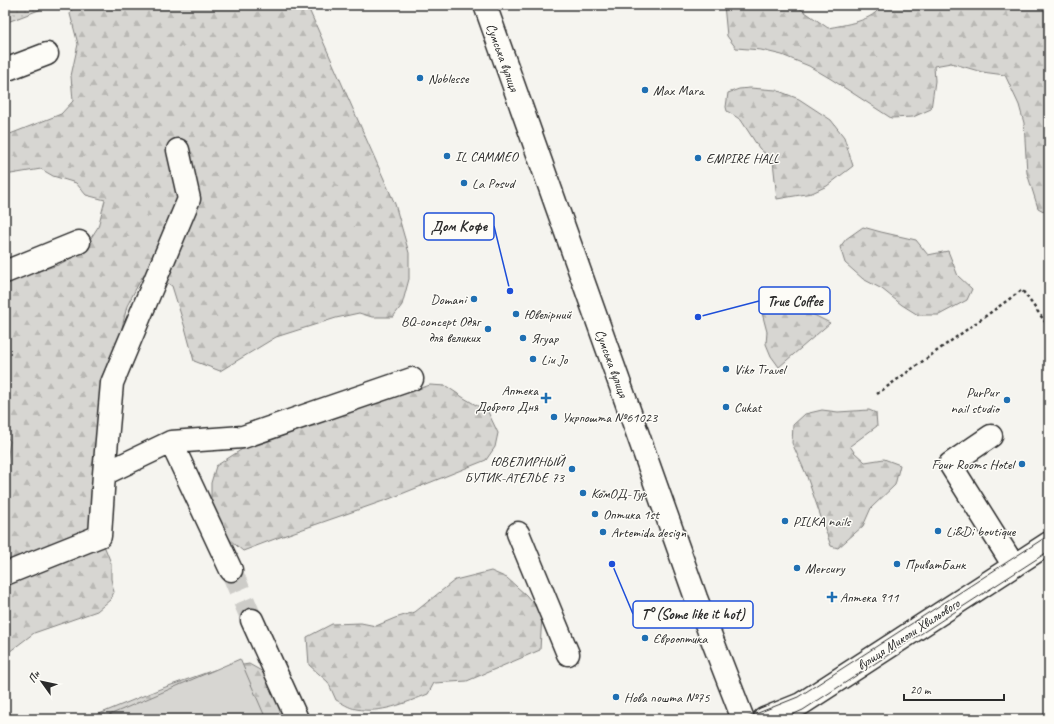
<svg xmlns="http://www.w3.org/2000/svg" width="1054" height="724" viewBox="0 0 1054 724" font-family="Caveat,sans-serif">
	<style>
		.grass { fill: url(#grass-dots); stroke: #81807e }
		.forest { fill: url(#forest-firs); stroke: #81807e }
		.green { fill: #d7d6d2; stroke: #81807e }
		.lines { fill: none; stroke-linecap: round; stroke-linejoin: round }
		.minor-tunnel { stroke: #cdccc8; stroke-width: 22; stroke-dasharray: 22 11; stroke-linecap: butt }
		.minor-casing { stroke: #2b2b2b; stroke-width: 25 }
		.major-casing { stroke: #2b2b2b; stroke-width: 25 }
		.path { stroke: #2b2b2b; stroke-width: 2.5; stroke-dasharray: 3 3; stroke-linecap: butt }
		.minor { stroke: #fdfcf7; stroke-width: 22 }
		.major { stroke: #fdfcf7; stroke-width: 22 }
		.tram { stroke: #2b2b2b; stroke-width: 1 }
		.poi-dot { fill: #1f6fb2; stroke: #fdfcf7; stroke-width: 1.5 }
		.labels { text-anchor: middle; stroke-width: 3; stroke-linejoin: round; paint-order: stroke }
		.street-label { font-size: 14px; fill: #2b2b2b; stroke: #fdfcf7 }
		.poi-label { font-size: 14px; fill: #2b2b2b; stroke: #fdfcf7; text-anchor: start }
		.leader { fill: none; stroke: #1d4ed8; stroke-width: 1.5 }
		.callout-dot { fill: #1d4ed8; stroke: #fdfcf7; stroke-width: 1.5 }
		.callout { fill: #fdfcf7; stroke: #1d4ed8; stroke-width: 1.5 }
		.callout-label { font-size: 15px; text-anchor: middle; font-weight: bold; fill: #2b2b2b }
	</style>
	<defs>
		<pattern id="grass-dots" width="8" height="8" patternUnits="userSpaceOnUse"><rect width="8" height="8" fill="#d7d6d2"/><path d="M2 2h.1M6 6h.1" fill="none" stroke="#b9b8b4" stroke-width="1.8" stroke-linecap="round"/></pattern>
		<pattern id="forest-firs" width="22" height="20" patternUnits="userSpaceOnUse"><rect width="22" height="20" fill="#d7d6d2"/><path d="M5 1l3.5 6h-7zM16 11l3.5 6h-7z" fill="#b9b8b4"/></pattern>
	</defs>
	<rect width="100%" height="100%" fill="#f5f4ef"/>
	<filter id="ink" filterUnits="userSpaceOnUse"><feTurbulence type="fractalNoise" baseFrequency=".025" numOctaves="2"/><feDisplacementMap in="SourceGraphic" scale="8" xChannelSelector="R" yChannelSelector="G"/><feConvolveMatrix kernelMatrix="1 2 1 2 8 2 1 2 1" color-interpolation-filters="sRGB"/></filter>
	<g filter="url(#ink)">
		<path class="grass" d="M5 5H52L5 23Z"/>
		<path class="forest" d="M74 5H307L395 204 409 253V279L402 305 393 317H372L359 313 336 318 276 337 220 371 194 361 186 331 172 286 166 282 142 277 127 306 105 401 92 515 111 563V579L114 592 110 600 97 611 34 633 5 655V474L10 441 5 434V282L58 265 82 252 98 227 105 200 86 195 76 183 53 176 41 169 5 175V136L61 114 73 101 71 76 78 44 70 14Z
			M724 5H795L828 28C843 25 875 21 881 5H1049V214L1038 208 1027 173 1024 123 1019 105 1005 75 982 72 951 63 934 66 935 81 931 109 913 117 891 118 831 79 809 66 782 55 761 50 736 48 727 36Z
			M750 88 776 90 799 99 831 120 844 137 853 166 827 186 812 193 777 199 773 161 759 148 741 120 727 111 726 107 728 93 739 89Z
			M863 227 881 232 916 240 928 255 948 251 958 276 972 289 967 300 939 315H918L902 305 882 289 863 279 845 263 840 247 846 239Z
			M774 303H790L830 323 779 367 771 356 766 344 767 332 761 309Z
			M430 385 446 386 464 398 488 412 498 433 495 447 486 460 389 499 280 537 243 551 230 540 220 526 211 504V483L216 466 247 446 378 398 407 393Z
			M822 410 838 412 869 410 876 413 877 426 850 446 854 452 865 462 884 459 900 465 895 485 871 508 863 526 838 548 831 546 806 474 792 443 793 425 805 414Z
			M491 571 507 578 526 595 542 614 540 650 467 681 434 683 428 694C405 703 381 714 356 709 349 708 342 703 336 700L328 682 309 665 307 637 332 624 361 623 376 626 395 618 415 612 455 580Z
			M249 664 265 673 288 719H87L160 689 214 670Z"/>
		<path class="green" d="M240 659 266 719H100Z"/>
		<g class="lines">
			<path class="minor-tunnel" d="M231 570 252 620"/>
			<g class="minor-casing">
				<path id="minor" d="M5 70 47 54
					M5 272 79 242
					M991 436 950 464 1014 566
					M171 442 243 437 412 379
					M104 474 112 383 189 199 178 150
					M518 533 568 654
					M5 574 100 536 104 474 171 442 231 570
					M252 620 297 719
					M764 719 801 704 1049 543"/>
			</g>
			<g class="major-casing">
				<path id="major" d="M485 5 696 598 743 719"/>
			</g>
			<path class="path" d="M877 394 1022 290 1049 327
				M598 495 609 491"/>
			<use href="#minor" class="minor"/>
			<use href="#major" class="major"/>
			<path class="tram" d="M743 719 798 697 1049 535
				M783 719 803 710 1049 551"/>
		</g>
	</g>
	<g class="poi-dot">
		<circle cx="420" cy="78" r="4"/>
		<circle cx="645" cy="90" r="4"/>
		<circle cx="447" cy="156" r="4"/>
		<circle cx="698" cy="158" r="4"/>
		<circle cx="464" cy="183" r="4"/>
		<circle cx="474" cy="299" r="4"/>
		<circle cx="516" cy="314" r="4"/>
		<circle cx="488" cy="329" r="4"/>
		<circle cx="523" cy="338" r="4"/>
		<circle cx="533" cy="359" r="4"/>
		<circle cx="726" cy="369" r="4"/>
		<path d="M544 392h4v4h4v4h-4v4h-4v-4h-4v-4h4z"/>
		<circle cx="1007" cy="400" r="4"/>
		<circle cx="726" cy="407" r="4"/>
		<circle cx="554" cy="417" r="4"/>
		<circle cx="1022" cy="464" r="4"/>
		<circle cx="572" cy="469" r="4"/>
		<circle cx="583" cy="493" r="4"/>
		<circle cx="595" cy="514" r="4"/>
		<circle cx="785" cy="521" r="4"/>
		<circle cx="938" cy="531" r="4"/>
		<circle cx="603" cy="532" r="4"/>
		<circle cx="897" cy="564" r="4"/>
		<circle cx="797" cy="568" r="4"/>
		<path d="M830 591h4v4h4v4h-4v4h-4v-4h-4v-4h4z"/>
		<circle cx="645" cy="638" r="4"/>
		<circle cx="616" cy="697" r="4"/>
	</g>
	<g class="labels">
		<g class="street-label">
			<text transform="translate(503 57) rotate(70)" y="5">Сумська вулиця</text>
			<text transform="translate(612 363) rotate(70)" y="5">Сумська вулиця</text>
			<text transform="translate(908 634) rotate(-33)" y="5">вулиця Миколи Хвильового</text>
		</g>
		<g class="poi-label">
			<text x="428" y="83">Noblesse</text>
			<text x="653" y="95">Max Mara</text>
			<text x="455" y="161">IL CAMMEO</text>
			<text x="706" y="163">EMPIRE HALL</text>
			<text x="472" y="188">La Posud</text>
			<text x="466" y="304" text-anchor="end">Domani</text>
			<text x="524" y="319">Ювелірний</text>
			<text x="480" y="326" text-anchor="end">BQ-concept Одяг<tspan x="480" dy="16">для великих</tspan></text>
			<text x="531" y="343">Ягуар</text>
			<text x="541" y="364">Liu Jo</text>
			<text x="734" y="374">Viko Travel</text>
			<text x="538" y="395" text-anchor="end">Аптека<tspan x="538" dy="16">Доброго Дня</tspan></text>
			<text x="999" y="397" text-anchor="end">PurPur<tspan x="999" dy="16">nail studio</tspan></text>
			<text x="734" y="412">Cukat</text>
			<text x="562" y="422">Укрпошта №61023</text>
			<text x="564" y="466" text-anchor="end">ЮВЕЛИРНЫЙ<tspan x="564" dy="16">БУТИК-АТЕЛЬЕ 73</tspan></text>
			<text x="1014" y="469" text-anchor="end">Four Rooms Hotel</text>
			<text x="591" y="498">КомОД-Тур</text>
			<text x="603" y="519">Оптика 1st</text>
			<text x="793" y="526">PILKA nails</text>
			<text x="946" y="536">Li&amp;Di boutique</text>
			<text x="611" y="537">Аrtemida design</text>
			<text x="905" y="569">ПриватБанк</text>
			<text x="805" y="573">Mercury</text>
			<text x="840" y="602">Аптека 911</text>
			<text x="653" y="643">Єврооптика</text>
			<text x="624" y="702">Нова пошта №75</text>
		</g>
	</g>
	<path class="leader" d="M510 291L494 226M698 317L759 301M612 564L633 614"/>
	<g class="callout-dot">
		<circle cx="510" cy="291" r="4"/>
		<circle cx="698" cy="317" r="4"/>
		<circle cx="612" cy="564" r="4"/>
	</g>
	<g class="callout">
		<rect x="424" y="213" width="70" height="27" rx="4"/>
		<rect x="759" y="287" width="71" height="27" rx="4"/>
		<rect x="633" y="601" width="120" height="27" rx="4"/>
	</g>
	<g class="callout-label">
		<text x="459" y="231">Дом Кофе</text>
		<text x="795" y="306">True Coffee</text>
		<text x="693" y="619">T° (Some like it hot)</text>
	</g>
	<rect width="1054" height="724" fill="none" stroke="#fdfcf7" stroke-width="20"/>
	<rect x="10" y="10" width="1034" height="704" fill="none" stroke="#2b2b2b" stroke-width="1.5" filter="url(#ink)"/>
	<g transform="translate(42 682) rotate(303)" stroke="#fdfcf7" stroke-width="3" paint-order="stroke">
	<path d="M0-3L7 15L0 10L-7 15Z" fill="#2b2b2b"/>
	<text y="-6" font-size="11" font-weight="bold" text-anchor="middle" fill="#2b2b2b">Пн</text>
	</g>
	<path d="M904 694v6h100v-6" fill="none" stroke="#2b2b2b" stroke-width="2"/>
	<text x="910" y="694" font-size="12" fill="#2b2b2b" stroke="#fdfcf7" stroke-width="3" paint-order="stroke">20 m</text>
</svg>
